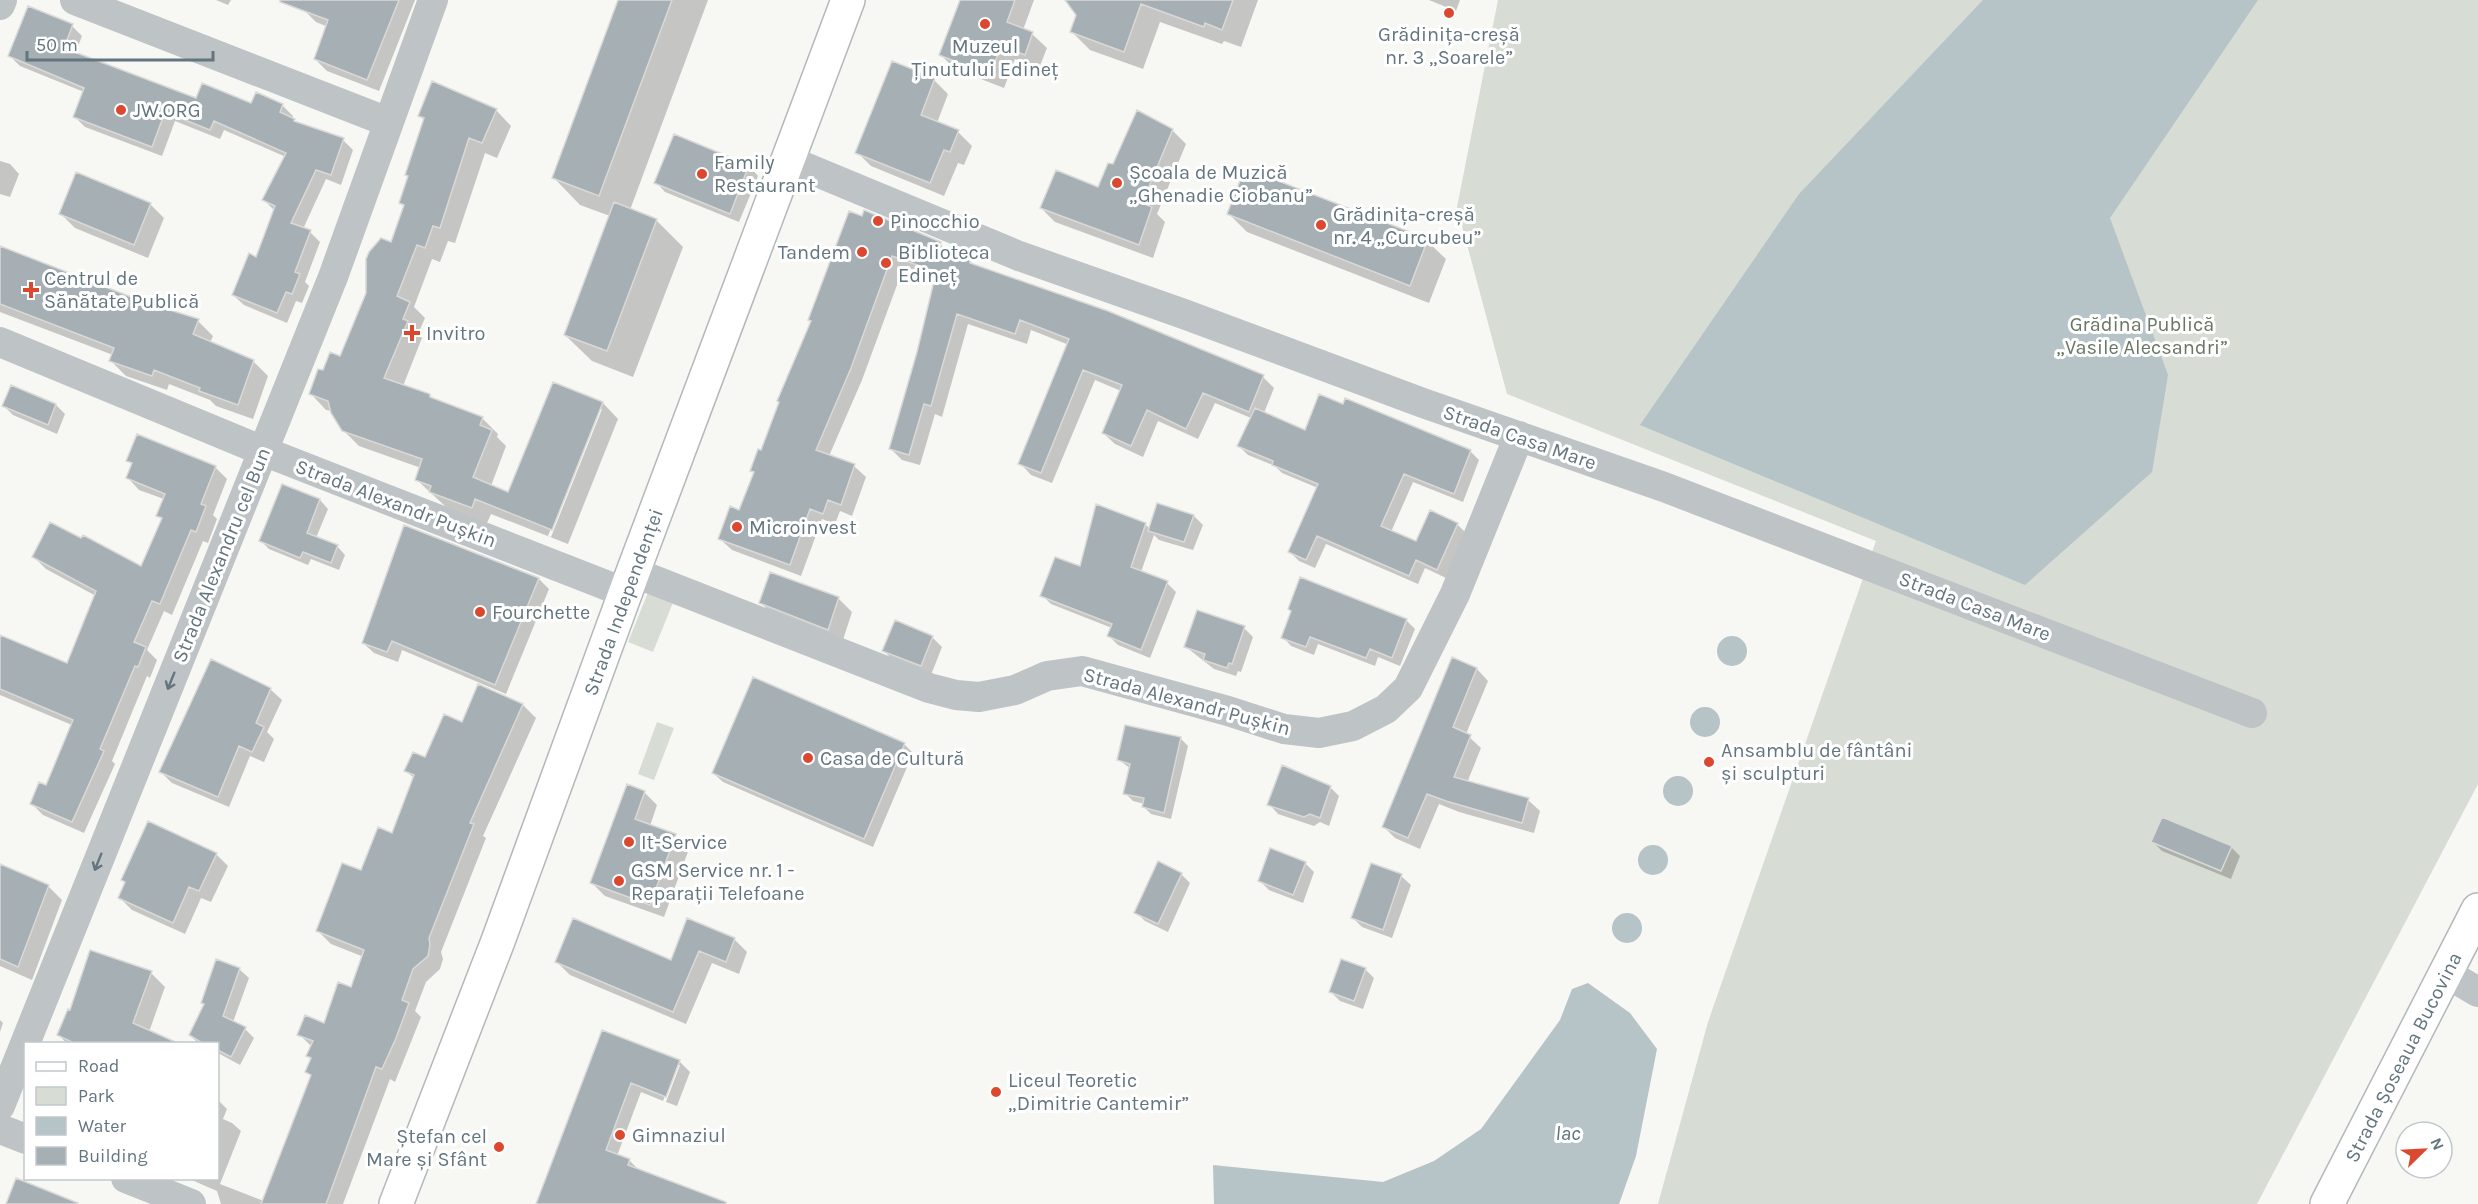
<svg xmlns="http://www.w3.org/2000/svg" width="2478" height="1204" viewBox="0 0 2478 1204" font-family="Karla,sans-serif">
	<style>
		.green { fill: #d7dcd4 }
		.water { fill: #b6c3c7 }
		.shadow { fill: #0003; fill-rule: evenodd }
		.building { fill: #a5afb4; stroke: #d9d9d7; stroke-width: 1.5 }
		.lines { fill: none; stroke-linecap: round; stroke-linejoin: round }
		.major-casing { stroke: #b2b8bb; stroke-width: 36 }
		.minor { stroke: #bec3c6; stroke-width: 30 }
		.major { stroke: #fff; stroke-width: 33 }
		.oneway { stroke: #63757e }
		.poi-dot { fill: #dc472f; stroke: #fff; stroke-width: 2 }
		.labels { text-anchor: middle; stroke-width: 6; stroke-linejoin: round; paint-order: stroke }
		.poi-label { font-size: 20px; fill: #63757e; stroke: #fff; text-anchor: start }
		.park-label { font-size: 20px; fill: #677762; stroke: #fff }
		.street-label { font-size: 20px; fill: #63757e; stroke: #fff }
		.water-label { font-size: 21px; font-style: italic; fill: #5e7479; stroke: #fff }
	</style>
	<rect width="100%" height="100%" fill="#f7f7f4"/>
	<path class="green" d="M1498 0H2478V784L2257 1204H1658L1708 1022 1876 541 1507 394 1457 207Z
		M649 590 674 600 653 652 628 642Z
		M657 722 674 728 654 780 638 774Z"/>
	<path class="water" d="M1983 0H2258L2110 218 2168 375 2152 472 2025 585 1640 425 1799 194Z
		M1717 651a15 15 0 1 1 30 0a15 15 0 1 1-30 0Z
		M1690 722a15 15 0 1 1 30 0a15 15 0 1 1-30 0Z
		M1663 791a15 15 0 1 1 30 0a15 15 0 1 1-30 0Z
		M1638 860a15 15 0 1 1 30 0a15 15 0 1 1-30 0Z
		M1612 928a15 15 0 1 1 30 0a15 15 0 1 1-30 0Z
		M1588 983 1630 1013 1657 1049 1636 1156 1619 1204H1214L1213 1165 1383 1182 1434 1161 1481 1129 1560 1020 1572 989Z"/>
	<path class="shadow" d="M216 0H231L228 5Z
		M308 0H415L379 91 327 71 315 59 328 27 316 22 304 10Z
		M619 0H708L630 210 656 220 683 247 633 377 592 361 565 335 610 216 580 205 554 178Z
		M961 0H1034L1023 30 1032 34 1047 48 1039 68 1015 59 1004 88 955 69 941 55Z
		M1076 0H1258L1241 47 1224 41 1222 44 1160 22 1143 69 1090 50 1071 31 1078 15Z
		M1429 0H1460L1456 11Z
		M72 26 82 36 75 54 197 100 252 105H282L293 116 291 119 297 123 343 140 353 150 341 185 326 179 303 229 310 232 320 242 305 282 309 286 302 303 296 301 287 323 244 305 233 295 257 259 275 211 264 200 286 157 224 130 220 139 175 121 162 156 85 127 75 117 84 92 20 66 10 56Z
		M934 80 948 94 937 123 958 132 972 146 964 165 958 163 944 196 871 166 857 152Z
		M496 110 511 126 497 158 485 153 455 243 448 241 440 262 432 259 414 307 425 318 418 334 422 338 403 386 482 418 498 434 497 437 506 446 491 486 509 494 554 384 603 403 618 419 568 544 491 514 487 523 446 507 417 480 421 468 359 446 343 430 332 411 326 410 311 394 324 372 341 358 392 244 405 207 400 202 409 177 406 175 425 121 419 115ZM599 409H602L551 537 548 536Z
		M1172 130 1186 144 1157 214 1165 222 1153 258 1055 222 1041 208 1099 189 1114 166Z
		M675 136 749 166 758 176 739 222 665 192 656 182Z
		M0 161 10 164 19 174 10 197 0 194Z
		M150 204 164 218 148 258 75 228 61 214Z
		M850 213 940 244 952 255 951 257 970 262 974 266 1263 377 1274 388 1264 413 1306 432 1470 451 1479 460 1463 502 1413 482 1391 532 1417 543 1457 524 1466 533 1446 578 1425 568 1418 584 1326 544 1315 568 1299 561 1290 552 1318 488 1282 473 1275 466 1248 455 1239 446 1251 418 1215 403 1198 439 1158 421 1143 457 1115 444 1103 433 1121 391 1095 380 1052 483 1031 475 1020 463 1069 345 1031 330 1027 344 968 324 942 417 935 414 920 465 902 460 890 448 918 352 936 278 904 266 862 380 829 456 854 466 866 477 852 516 840 511 835 524 822 519 801 576 732 550 720 539 740 512 755 473 752 470 762 452 812 321Z
		M1229 214 1427 241 1446 259 1429 303 1247 232Z
		M0 248 144 303 198 321 213 336 210 343 253 361 268 376 253 419 216 406 210 400 169 384 167 390 126 376 111 361 113 355 0 312Z
		M56 405 65 414 57 434 13 415 4 406Z
		M128 460 215 467 227 479 213 515 217 519 208 543 203 541 172 615 164 611 147 650 157 660 150 678 147 676 112 761 115 764 84 833 43 815 32 804 47 787 72 725 0 695V637L68 665 96 596 46 569 34 557 142 568 163 520 158 516 164 499 139 490 128 478 133 465Z
		M283 486 320 500 328 509 316 538 337 546 345 555 339 570 311 559 308 565 269 549 261 541Z
		M1194 516 1203 525 1193 550 1159 540 1154 535 1141 572 1167 583 1176 592 1150 658 1118 645 1109 636 1112 628 1051 604 1042 595 1145 524 1150 529Z
		M405 527 539 579 549 589 506 694 402 650 398 662 374 653 363 643Z
		M838 598 852 612 842 643 775 617 761 603Z
		M1406 620 1415 629 1400 666 1378 657 1375 666 1318 644 1314 655 1291 646 1283 637Z
		M895 622 933 638 942 647 931 675 893 660 884 651Z
		M1244 628 1253 637 1241 672 1238 671 1236 676 1214 669 1186 647Z
		M1453 659 1477 669 1488 681 1466 734 1481 748 1467 783 1528 800 1540 811 1534 833 1459 812 1439 804 1420 849 1395 838 1384 827Z
		M478 686 523 705 536 718 483 836 486 838 441 952 443 959 440 969 426 982 415 1011 421 1017 395 1082 390 1079 343 1204H221L217 1191 187 1178H218V1100L227 1109 223 1119 232 1123 241 1131 220 1184 264 1201 312 1077 307 1072 312 1060 308 1056 312 1047 299 1034 325 1025 352 988 364 957 331 944 318 931 393 835 414 778 406 771 425 759 463 724Z
		M270 689 282 700 267 732 274 739 264 762 250 756 229 807 172 783 161 772Z
		M1180 738 1188 746 1171 819 1151 814 1144 807 1145 804 1133 801 1125 793 1131 769 1119 760Z
		M904 744 913 753 873 847 723 782 713 773Z
		M1330 787 1339 796 1329 826 1320 822 1314 826 1278 814 1269 804Z
		M644 792 657 805 650 826 676 836 689 849 664 917 605 896 592 883Z
		M2153 842 2231 847 2240 856 2231 879 2162 851Z
		M216 854 228 866 211 902 201 898 185 934 132 910 120 898 126 883 123 880Z
		M1305 863 1314 872 1303 903 1269 890 1260 881Z
		M0 865 48 886 62 900 32 980 0 966Z
		M1181 874 1190 883 1168 932 1145 921 1136 912Z
		M1401 876 1411 885 1392 938 1362 927 1353 918Z
		M688 920 734 939 747 952 739 974 712 963 686 1024 570 975 557 962H672Z
		M239 969 249 978 233 1022 245 1029 254 1038 240 1065 218 1053V1044H199L190 1035Z
		M1365 969 1374 978 1363 1009 1340 1001 1331 992Z
		M151 973 165 987 149 1032 162 1044H67L59 1035Z
		M0 1020 3 1023 0 1032Z
		M603 1032 679 1061 690 1072 677 1106 666 1102 680 1065H677L663 1101 641 1092 617 1156 629 1160 640 1171 711 1204H538Z"/>
	<path class="building" d="M280 0H399L367 80 314 59 328 20 280 2Z
		M618 0H672L599 196 552 178Z
		M960 0H1015L1007 22 1033 32 1025 55 1001 46 990 75 939 55Z
		M1065 0H1233L1222 30 1205 23 1204 27 1141 4 1124 52 1070 32 1076 15Z
		M28 6 73 24 64 48 196 98 202 83 251 103 256 92 283 104 280 112 295 119 294 121 344 138 331 175 316 170 291 223 311 230 295 272 300 274 292 294 286 292 277 313 232 295 249 253 256 257 275 206 262 200 286 153 214 121 210 130 165 112 152 147 73 117 84 88 8 56Z
		M892 61 935 78 921 115 959 130 950 152 944 150 930 183 855 153Z
		M432 81 497 109 482 143 469 138 440 228 433 226 425 248 417 245 397 296 410 302 403 319 408 321 384 378 430 394V397L483 417 480 425 492 430 473 477 508 492 553 382 603 402 552 530 475 499 472 508 429 492 431 486 415 480 422 459 342 431 331 413 328 401 309 394 318 369 323 370 330 352 340 356 366 293V259L369 252 381 238 391 242 404 205 399 203 408 176 405 175 424 118 418 116Z
		M1137 110 1173 129 1142 203 1152 207 1139 245 1040 208 1056 170 1098 187 1108 163 1113 164Z
		M674 134 749 165 730 214 654 183Z
		M1245 168 1428 239 1410 286 1227 214Z
		M76 172 151 203 134 245 59 214Z
		M614 202 657 219 607 351 564 335Z
		M864 210 941 242 937 252 970 260V263L1108 311 1264 375 1249 412 1203 393 1186 429 1147 410 1131 446 1102 433 1122 385 1083 370 1041 473 1018 464 1069 339 1020 320 1015 334 957 314 931 406 924 404 909 455 889 449 917 352 935 277 933 276 934 271 892 256 851 368 816 450 855 464 841 505 828 500 823 514 810 509 790 565 718 539 730 506 739 510 754 472 750 471 758 449 761 450 779 402 777 401 811 321 808 320 849 211 862 216Z
		M0 246 144 302 199 319 193 334 254 360 238 405 199 391 200 388 154 370 152 376 109 361 114 348 0 304Z
		M11 385 56 404 48 425 2 406Z
		M1319 394 1343 404 1345 398 1471 450 1454 494 1404 474 1381 526 1416 541 1430 510 1458 523 1437 570 1416 560 1409 576 1317 536 1306 560 1288 552 1318 484 1272 465 1273 461 1237 446 1255 408 1305 430Z
		M137 434 216 466 201 504 206 506 196 532 191 530 160 604 152 601 134 642 146 647 138 667 135 666 100 749 104 751 72 822 30 804 39 782 46 785 73 720 0 689V635L67 663 96 591 32 557 50 522 81 538 83 535 141 566 162 518 156 516 165 494 126 478 132 463 126 461Z
		M282 484 320 499 307 533 338 545 331 563 303 552 300 558 259 541Z
		M1157 503 1194 515 1184 542 1148 531Z
		M1096 504 1146 523 1131 567 1168 581 1141 650 1107 636 1112 624 1040 596 1055 557 1080 566Z
		M404 525 539 578 495 685 392 641 387 652 362 643Z
		M770 572 839 597 828 630 759 603Z
		M1300 577 1407 619 1392 658 1370 649 1366 658 1310 637 1306 647 1281 638 1291 611 1288 609Z
		M1197 610 1245 626 1232 664 1229 663 1227 668 1203 660 1205 654 1184 647Z
		M895 620 933 636 921 666 882 651Z
		M1452 657 1477 668 1453 727 1471 735 1454 777 1529 798 1522 823 1446 801 1427 794 1408 838 1382 827Z
		M211 659 271 688 256 723 264 727 252 752 239 746 218 797 159 772Z
		M753 677 905 743 864 839 712 773Z
		M478 684 523 704 470 823 474 824 429 938 430 945 428 956 413 969 402 1000 409 1003 396 1038 382 1069 376 1067 326 1204H261L311 1075 305 1072 311 1058 306 1056 313 1041 297 1035 305 1015 324 1023 338 982 351 987 364 950 316 931 342 863 361 870 378 827 392 833 414 775 404 771 413 752 425 757 444 714 462 722Z
		M1125 725 1181 737 1164 813 1142 807 1144 798 1123 794 1130 764 1117 760Z
		M1282 765 1331 786 1320 818 1310 814 1304 817 1267 805Z
		M627 784 645 791 635 819 676 834 650 905 590 883Z
		M2162 817 2232 846 2221 871 2151 842Z
		M148 821 217 853 199 891 189 887 173 923 118 898 125 882 121 880Z
		M1270 848 1306 862 1293 895 1258 881Z
		M1158 861 1182 873 1158 924 1134 913Z
		M1371 863 1402 874 1383 930 1351 918Z
		M0 864 49 885 18 967 0 959Z
		M573 918 671 960 687 918 735 938 726 962 699 951 673 1012 555 962Z
		M90 950 152 971 133 1023 180 1044H76L57 1035 68 1009 70 1010Z
		M216 959 240 968 223 1016 246 1027 231 1057 218 1050V1044H204L189 1035 204 1004 201 1003Z
		M1341 959 1366 968 1354 1001 1329 992Z
		M602 1030 680 1060 666 1097 631 1083 606 1150 630 1159 628 1165 726 1202V1204H536Z
		M16 1178 78 1203 77 1204H6Z"/>
	<g class="lines">
		<g class="major-casing">
			<path id="major" d="M396 1204 498 941 633 572 848 0
				M2327 1204 2478 910"/>
		</g>
		<path class="minor" d="M75 0 388 122
			M0 5 2 0
			M788 160 1019 256 1181 313 1423 403 1664 487 2252 713
			M0 342 263 451 626 593
			M633 572 929 688 956 695 979 697 1015 690 1047 676 1082 671 1228 711 1284 729 1319 733 1353 726 1386 709 1408 688 1455 594 1519 436
			M2446 973 2478 992
			M0 1106 333 277 433 0
			M0 1129 26 1139
			M126 1178 191 1204"/>
		<use href="#major" class="major"/>
	</g>
	<defs><path id="oneway-shaft" d="M-6 0H5M1.5-3L5.5 0L1.5 3" fill="none" stroke-width="1.6" stroke-linecap="round" stroke-linejoin="round" transform="scale(1.5)"/></defs>
	<g class="oneway">
		<use href="#oneway-shaft" transform="translate(171 681) rotate(112)"/>
		<use href="#oneway-shaft" transform="translate(98 862) rotate(112)"/>
	</g>
	<g class="poi-dot">
		<circle cx="1449" cy="13" r="6"/>
		<circle cx="985" cy="24" r="6"/>
		<circle cx="121" cy="110" r="6"/>
		<circle cx="702" cy="174" r="6"/>
		<circle cx="1117" cy="183" r="6"/>
		<circle cx="878" cy="221" r="6"/>
		<circle cx="1321" cy="225" r="6"/>
		<circle cx="862" cy="252" r="6"/>
		<circle cx="886" cy="263" r="6"/>
		<path d="M28 281h6v6h6v6h-6v6h-6v-6h-6v-6h6z"/>
		<path d="M409 324h6v6h6v6h-6v6h-6v-6h-6v-6h6z"/>
		<circle cx="737" cy="527" r="6"/>
		<circle cx="480" cy="612" r="6"/>
		<circle cx="808" cy="758" r="6"/>
		<circle cx="1709" cy="762" r="6"/>
		<circle cx="629" cy="842" r="6"/>
		<circle cx="619" cy="881" r="6"/>
		<circle cx="996" cy="1092" r="6"/>
		<circle cx="620" cy="1135" r="6"/>
		<circle cx="499" cy="1147" r="6"/>
	</g>
	<g class="labels">
		<g class="poi-label">
			<text x="1449" y="41" text-anchor="middle">Grădinița-creșă<tspan x="1449" dy="23">nr. 3 „Soarele”</tspan></text>
			<text x="985" y="53" text-anchor="middle">Muzeul<tspan x="985" dy="23">Ținutului Edineț</tspan></text>
			<text x="133" y="117">JW.ORG</text>
			<text x="714" y="169">Family<tspan x="714" dy="23">Restaurant</tspan></text>
			<text x="1129" y="179">Școala de Muzică<tspan x="1129" dy="23">„Ghenadie Ciobanu”</tspan></text>
			<text x="1333" y="221">Grădinița-creșă<tspan x="1333" dy="23">nr. 4 „Curcubeu”</tspan></text>
			<text x="890" y="228">Pinocchio</text>
			<text x="850" y="259" text-anchor="end">Tandem</text>
			<text x="898" y="259">Biblioteca<tspan x="898" dy="23">Edineț</tspan></text>
			<text x="44" y="285">Centrul de<tspan x="44" dy="23">Sănătate Publică</tspan></text>
			<text x="426" y="340">Invitro</text>
			<text x="749" y="534">Microinvest</text>
			<text x="492" y="619">Fourchette</text>
			<text x="1721" y="757">Ansamblu de fântâni<tspan x="1721" dy="23">și sculpturi</tspan></text>
			<text x="820" y="765">Casa de Cultură</text>
			<text x="641" y="849">It-Service</text>
			<text x="631" y="877">GSM Service nr. 1 -<tspan x="631" dy="23">Reparații Telefoane</tspan></text>
			<text x="1008" y="1087">Liceul Teoretic<tspan x="1008" dy="23">„Dimitrie Cantemir”</tspan></text>
			<text x="632" y="1142">Gimnaziul</text>
			<text x="487" y="1143" text-anchor="end">Ștefan cel<tspan x="487" dy="23">Mare și Sfânt</tspan></text>
		</g>
		<g class="park-label">
			<text x="2142" y="331">Grădina Publică<tspan x="2142" dy="23">„Vasile Alecsandri”</tspan></text>
		</g>
		<g class="street-label">
			<text transform="translate(1520 437) rotate(19)" y="7">Strada Casa Mare</text>
			<text transform="translate(396 503) rotate(21)" y="7">Strada Alexandr Pușkin</text>
			<text transform="translate(221 555) rotate(-68)" y="7">Strada Alexandru cel Bun</text>
			<text transform="translate(623 602) rotate(-70)" y="7">Strada Independenței</text>
			<text transform="translate(1975 606) rotate(21)" y="7">Strada Casa Mare</text>
			<text transform="translate(1187 701) rotate(15)" y="7">Strada Alexandr Pușkin</text>
			<text transform="translate(2403 1057) rotate(-63)" y="7">Strada Șoseaua Bucovina</text>
		</g>
		<g class="water-label">
			<text x="1568" y="1140">lac</text>
		</g>
	</g>
	<rect x="24" y="1042" width="195" height="138" fill="#ffffff" stroke="#c1c8cb" stroke-width="1.5"/>
	<rect x="36" y="1062" width="30" height="9" fill="#ffffff" stroke="#c1c8cb" stroke-width="1.5"/>
	<text x="78" y="1072" font-size="18" fill="#63757e">Road</text>
	<rect x="36" y="1087" width="30" height="18" fill="#d7dcd4" stroke="#c1c8cb" stroke-width="1.5"/>
	<text x="78" y="1102" font-size="18" fill="#63757e">Park</text>
	<rect x="36" y="1117" width="30" height="18" fill="#b6c3c7" stroke="#c1c8cb" stroke-width="1.5"/>
	<text x="78" y="1132" font-size="18" fill="#63757e">Water</text>
	<rect x="36" y="1147" width="30" height="18" fill="#a5afb4" stroke="#c1c8cb" stroke-width="1.5"/>
	<text x="78" y="1162" font-size="18" fill="#63757e">Building</text>
	<g transform="translate(2424 1150) rotate(66)"><circle r="28" fill="#ffffff" stroke="#c1c8cb" stroke-width="1.5"/>
	<path d="M0-4.5L10 22L0 15L-10 22Z" fill="#dc472f"/>
	<text y="-9" font-size="16" font-weight="bold" text-anchor="middle" fill="#63757e">N</text>
	</g>
	<path d="M27 51v9h186v-9" fill="none" stroke="#63757e" stroke-width="3"/>
	<text x="36" y="51" font-size="18" fill="#63757e" stroke="#ffffff" stroke-width="4.5" paint-order="stroke">50 m</text>
</svg>
